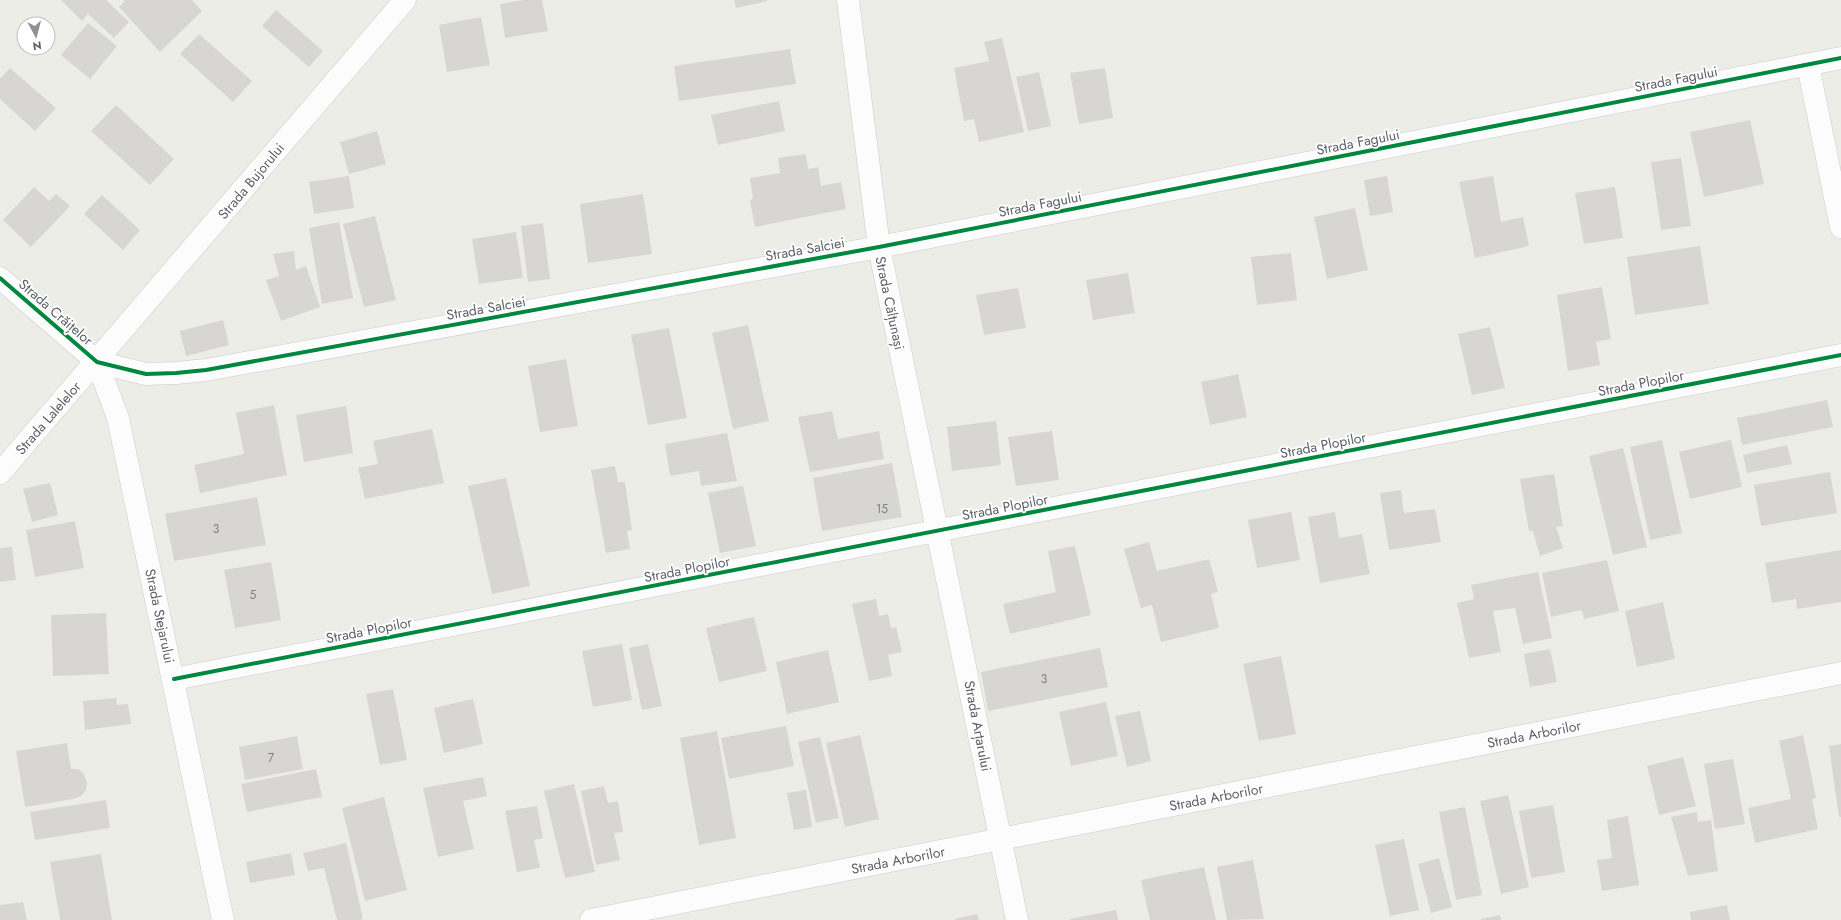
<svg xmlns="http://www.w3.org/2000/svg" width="1841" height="920" viewBox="0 0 1841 920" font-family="Jost,sans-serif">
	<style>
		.building { fill: #d7d6d3 }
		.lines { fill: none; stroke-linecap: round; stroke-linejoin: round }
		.street-casing { stroke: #cacac9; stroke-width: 23 }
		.secondary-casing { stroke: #cacbca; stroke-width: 23 }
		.street { stroke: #fcfcfc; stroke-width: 22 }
		.secondary { stroke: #fcfcfc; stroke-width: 22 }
		.cycleway-casing { stroke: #fff; stroke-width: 6 }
		.cycleway { stroke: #00873e; stroke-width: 4 }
		.labels { text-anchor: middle; stroke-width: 3.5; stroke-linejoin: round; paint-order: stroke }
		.number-label { font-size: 12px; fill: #7c7f82 }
		.street-label { font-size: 14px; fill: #5d6167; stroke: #fff }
	</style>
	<rect width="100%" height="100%" fill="#edede8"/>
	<path class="building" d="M61 0H106L129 22 114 38 88 14 82 21Z
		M123 0H192L202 11 160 52 119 7 124 2Z
		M523 0H542L548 31 505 38 500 4Z
		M734 0H767V1L736 8Z
		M276 10 323 51 309 67 262 26Z
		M481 17 490 65 447 72 439 25Z
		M88 23 117 46 90 79 61 55Z
		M199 34 252 81 233 102 180 54Z
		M1002 38 1024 132 979 142 974 119 964 121 954 68 989 61 984 42Z
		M790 49 796 84 679 101 674 66Z
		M10 68 56 108 35 131 0 99V79Z
		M1105 68 1113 118 1079 124 1070 73Z
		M1039 72 1051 126 1028 131 1016 77Z
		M779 101 785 131 718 145 711 115Z
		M116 105 174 159 150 185 91 131Z
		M1750 120 1764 184 1704 197 1690 132Z
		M377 131 386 164 349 174 340 142Z
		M806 154 808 169 818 167 821 186 841 182 846 209 755 227 750 200 753 199 750 178 780 173 778 158Z
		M1681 158 1691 226 1661 230 1651 162Z
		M349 176 354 208 314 214 309 182Z
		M1387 176 1393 212 1370 216 1364 180Z
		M1493 176 1501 222 1523 217 1529 246 1475 258 1459 182Z
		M34 187 49 201 56 194 70 206 31 247 3 220Z
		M1615 187 1623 238 1584 244 1575 193Z
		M643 194 652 254 588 263 580 204Z
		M102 195 140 230 123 250 84 214Z
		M1355 208 1368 270 1327 279 1314 217Z
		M375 216 396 300 364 307 343 224Z
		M339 222 353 298 322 304 309 228Z
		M543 223 550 279 528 282 521 226Z
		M516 232 523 278 479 284 472 239Z
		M1700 246 1709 304 1635 315 1627 257Z
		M294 251 296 270 306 266 320 307 281 321 266 280 279 276 273 254Z
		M1291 253 1297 300 1257 305 1251 257Z
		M1128 273 1135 313 1093 320 1086 280Z
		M1602 287 1611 339 1596 342 1600 365 1568 371 1557 295Z
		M1018 288 1026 328 984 335 976 295Z
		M223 320 229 345 186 356 180 331Z
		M748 325 769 421 733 429 712 333Z
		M1490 327 1505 388 1472 395 1458 334Z
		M669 328 687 418 648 425 631 335Z
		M566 359 578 426 540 432 528 366Z
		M1238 374 1247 417 1210 425 1201 382Z
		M1827 400 1833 427 1742 445 1737 418Z
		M274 405 287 475 200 493 194 465 244 454 236 413Z
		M346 406 353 453 304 462 296 415Z
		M832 411 838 439 879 431 884 459 810 472 798 417Z
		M996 421 1001 465 952 471 947 427Z
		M432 429 444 483 365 499 358 468 378 464 373 441Z
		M1052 431 1059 480 1016 486 1008 437Z
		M727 433 737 481 701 486 699 471 670 476 665 444Z
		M1662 440 1682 533 1650 540 1630 447Z
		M1731 440 1742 487 1690 499 1679 452Z
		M1787 445 1792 464 1747 473 1743 455Z
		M1623 448 1647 547 1613 555 1589 456Z
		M892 463 902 517 822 531 813 478Z
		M615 466 618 482H625L632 530 627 531 630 549 606 553 591 470Z
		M1830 472 1837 513 1761 526 1754 485Z
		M1554 474 1563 526 1556 527 1563 548 1540 556 1533 531H1529L1520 479Z
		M506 478 530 586 492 594 468 486Z
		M50 483 58 515 32 522 23 489Z
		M743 486 756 546 720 553 708 493Z
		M1401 490 1404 513 1435 509 1441 542 1389 550 1380 493Z
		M257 497 266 545 174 561 165 514Z
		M1291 512 1300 560 1257 568 1248 520Z
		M1335 512 1339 538 1362 534 1370 574 1320 583 1308 517Z
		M75 521 84 568 35 577 26 530Z
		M1149 542 1157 571 1209 559 1218 592 1211 594 1219 628 1161 642 1152 605 1141 608 1124 549Z
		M1075 546 1091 615 1010 634 1003 604 1056 592 1048 551Z
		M12 547 16 580 0 582V548Z
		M1841 550V602L1797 609 1796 599 1772 603 1765 563Z
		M1607 560 1619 611 1584 619 1582 610 1551 617 1542 573Z
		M271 562 281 620 235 628 224 570Z
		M1538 572 1552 638 1523 644 1515 608 1493 611 1501 652 1469 658 1457 603 1474 599 1471 585Z
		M876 599 879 616 888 614 891 628 896 627 902 652 888 655 892 676 869 681 852 604Z
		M1663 602 1675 659 1637 667 1625 611Z
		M106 613 109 674 53 676 51 615Z
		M754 617 767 671 719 682 706 628Z
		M622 644 632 700 593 707 582 651Z
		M648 644 662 706 642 710 629 648Z
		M1100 648 1108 687 988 711 981 672Z
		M1550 649 1557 682 1530 687 1524 654Z
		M828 650 839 702 787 714 776 662Z
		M1281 656 1296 734 1259 741 1243 664Z
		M393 689 407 760 380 765 366 694Z
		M116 698 117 705 128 704 131 724 85 730 83 701Z
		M473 699 483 744 444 753 434 708Z
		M1106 702 1118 756 1071 766 1059 712Z
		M1140 711 1151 761 1127 767 1115 716Z
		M786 726 794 766 729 779 721 738Z
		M717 731 736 838 699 845 680 738Z
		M860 735 879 819 845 827 826 743Z
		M1803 735 1816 798 1812 799 1818 829 1755 843 1748 808 1791 799 1779 741Z
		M297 736 303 769 245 780 239 747Z
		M820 737 839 818 816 823 798 742Z
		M67 743 71 769H78L84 774 87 782 86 790 81 796 73 799 25 807 16 751Z
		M1841 744V817H1839L1829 746Z
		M1683 757 1696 806 1659 815 1647 766Z
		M1733 759 1745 824 1715 829 1704 764Z
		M316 769 322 797 247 812 241 784Z
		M483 777 487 796 463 801 474 849 438 857 423 788Z
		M574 784 595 872 565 878 544 791Z
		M604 786 608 803 618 801 623 832 614 833 620 860 596 865 581 791Z
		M806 790 812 827 794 830 787 793Z
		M1508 795 1529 887 1501 894 1480 801Z
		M384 797 407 890 365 901 342 808Z
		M106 800 110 828 35 840 30 812Z
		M1553 805 1565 872 1531 878 1519 811Z
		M537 806 543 838 534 840 540 868 517 872 505 811Z
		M1465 807 1482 895 1456 900 1439 812Z
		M1697 812 1698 822 1711 820 1718 871 1688 876 1671 817Z
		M1628 816 1639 885 1602 891 1597 860 1612 858 1607 820Z
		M1404 839 1419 910 1390 916 1375 845Z
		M346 843 363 919 359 920H337L324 868 308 871 303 853Z
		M291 853 295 875 250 883 246 862Z
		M101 854 112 920H60L50 862Z
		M1439 858 1452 907 1431 913 1418 864Z
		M1253 860 1264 919 1227 920 1217 867Z
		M1204 867 1216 920H1150L1141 880Z
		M23 902 27 920H0V905Z
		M1727 905 1730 920H1691L1690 912Z
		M1116 910 1118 920H1070V919Z
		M977 914 979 920H955V919Z
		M1500 915 1501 920H1481V919Z"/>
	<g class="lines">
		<g class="street-casing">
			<path id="street" d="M848 0 879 247 1017 920
				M1808 65 1841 227
				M97 362 146 374 176 373 206 370 879 247 1841 58
				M0 473 405 0
				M174 679 1841 355
				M591 920 1841 673"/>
		</g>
		<g class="secondary-casing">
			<path id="secondary" d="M0 278 97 362 118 418 223 920"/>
		</g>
		<use href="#street" class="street"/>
		<use href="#secondary" class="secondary"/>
		<g class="cycleway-casing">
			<path id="cycleway" d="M0 278 97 362 146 374 176 373 206 370 879 247 1841 58
				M174 679 1841 355"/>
		</g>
		<use href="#cycleway" class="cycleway"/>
	</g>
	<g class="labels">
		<g class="number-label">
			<text x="882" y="513">15</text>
			<text x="216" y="533">3</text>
			<text x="253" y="599">5</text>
			<text x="1044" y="683">3</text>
			<text x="271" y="762">7</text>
		</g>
		<g class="street-label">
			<text transform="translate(1676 79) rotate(-11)" y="5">Strada Fagului</text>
			<text transform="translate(1358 142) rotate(-11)" y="5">Strada Fagului</text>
			<text transform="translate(251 181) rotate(-50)" y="5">Strada Bujorului</text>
			<text transform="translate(1040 204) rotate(-11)" y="5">Strada Fagului</text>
			<text transform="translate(805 249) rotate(-10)" y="5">Strada Salciei</text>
			<text transform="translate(890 303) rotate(78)" y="5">Strada Călțunași</text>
			<text transform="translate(486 308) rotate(-10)" y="5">Strada Salciei</text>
			<text transform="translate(56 312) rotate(41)" y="5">Strada Crăițelor</text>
			<text transform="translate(1641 383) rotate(-11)" y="5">Strada Plopilor</text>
			<text transform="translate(48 418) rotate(-49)" y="5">Strada Lalelelor</text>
			<text transform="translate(1323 445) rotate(-11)" y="5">Strada Plopilor</text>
			<text transform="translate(1005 507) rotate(-11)" y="5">Strada Plopilor</text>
			<text transform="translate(687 569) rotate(-11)" y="5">Strada Plopilor</text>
			<text transform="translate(160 616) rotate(78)" y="5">Strada Stejarului</text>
			<text transform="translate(369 630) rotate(-11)" y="5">Strada Plopilor</text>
			<text transform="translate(978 726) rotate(79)" y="5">Strada Arțarului</text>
			<text transform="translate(1534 734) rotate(-11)" y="5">Strada Arborilor</text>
			<text transform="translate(1216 797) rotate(-11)" y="5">Strada Arborilor</text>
			<text transform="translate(898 860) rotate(-11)" y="5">Strada Arborilor</text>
		</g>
	</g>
	<g transform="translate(36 36) rotate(173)"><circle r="19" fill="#ffffff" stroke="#bec0c2"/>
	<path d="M0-3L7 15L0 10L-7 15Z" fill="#8f9294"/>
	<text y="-6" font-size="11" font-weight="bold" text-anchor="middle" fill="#5d6167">N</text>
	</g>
</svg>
